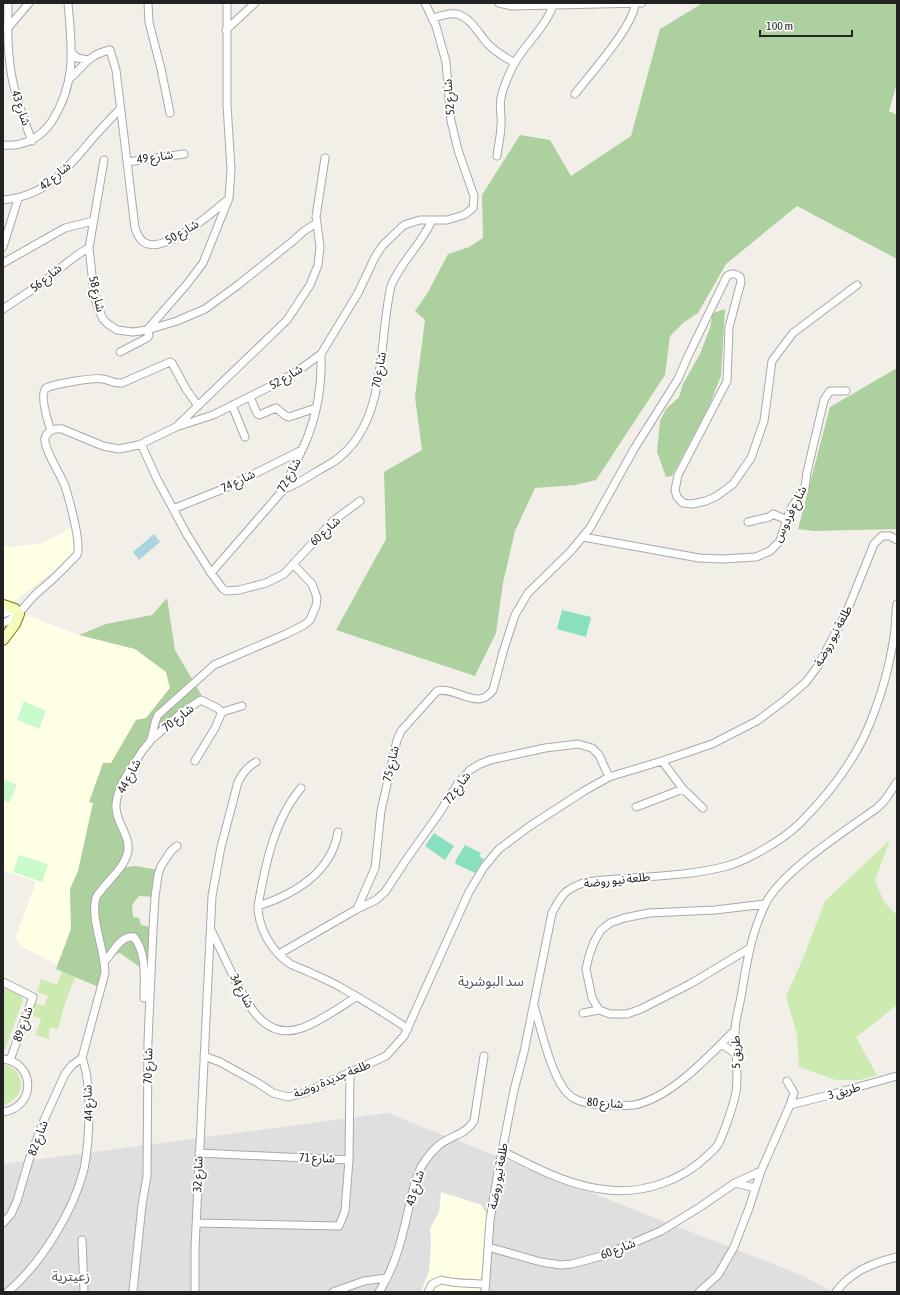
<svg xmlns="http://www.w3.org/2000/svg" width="900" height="1295" viewBox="0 0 900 1295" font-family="'Asap Condensed','Noto Sans Arabic',sans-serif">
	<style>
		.residential { fill: #e0dfdf }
		.education { fill: #ffffe5 }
		.grass { fill: #cdebb0 }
		.forest { fill: #add19e }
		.park { fill: #c8facc }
		.pitch { fill: #88e0be }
		.water { fill: #aad3df }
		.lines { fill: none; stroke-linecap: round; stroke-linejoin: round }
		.street-casing { stroke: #a9a9a9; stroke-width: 9 }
		.secondary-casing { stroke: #707d05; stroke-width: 12 }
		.street { stroke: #fff; stroke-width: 7 }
		.secondary { stroke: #f7fabf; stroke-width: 10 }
		.labels { text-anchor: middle; stroke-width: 4; stroke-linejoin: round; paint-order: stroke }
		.street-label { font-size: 12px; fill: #222; stroke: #fff }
		.quarter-label { font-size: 14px; fill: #555; stroke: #fff }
	</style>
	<rect width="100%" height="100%" fill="#f2efe9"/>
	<path class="residential" d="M387 1113 801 1275 833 1292H3V1164Z"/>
	<path class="education" d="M71 527 74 542 73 553 62 565 12 603 3 599V545L11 547 43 543Z
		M26 615 79 635 135 649 166 672 170 688 146 718 136 720 89 802 93 803 78 871 70 889 71 929 57 966 42 956 22 947 17 941 16 936 36 882 7 872 3 868V641Z
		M441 1192 482 1205 487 1216 480 1292H421L429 1271 431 1241 430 1229 439 1212Z"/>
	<path class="grass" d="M890 840 875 880 884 902 897 915V1006L894 1007 875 1023 856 1037 877 1075 860 1080H836L799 1067 797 1035 786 996 801 963 825 901Z
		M62 971 75 977 63 1010 58 1030 51 1027 48 1035 50 1036 49 1039 35 1035 41 1019 30 1015 34 1002 44 1006 48 996 37 992 41 979 57 985Z
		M3 987 21 996 23 1000 5 1050H3Z
		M3 1064C27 1070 27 1098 3 1105Z"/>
	<path class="forest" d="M703 3H897V83L889 111 897 115V259L797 206 726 264 698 313 683 323 670 336 665 375 596 480 575 485 535 488 515 531 503 583 496 633 475 676 336 630 386 539 384 472 422 450 415 397 425 320 415 311 428 292 448 254 469 247 483 238 482 195 520 135 550 140 571 176 631 136 660 29Z
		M725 309 721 376 710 404 672 476 666 477 657 452 660 421 666 409 679 397 683 384 700 354 710 328 713 313Z
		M897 368V529L814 531 798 529 830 407Z
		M167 598 175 650 202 696 148 740 119 789 120 819 130 840 124 858 91 900 96 942 101 943 96 901 122 868 135 866 159 870 155 897 139 896 132 905 133 917 139 918 141 925 151 927V975L120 953 106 958 101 988 56 969 71 929 70 889 78 871 93 803 89 802 103 763H111L136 720 146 718 170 688 166 672 135 649 79 635 106 624 152 615Z"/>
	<path class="park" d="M24 701 46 711 39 729 17 720Z
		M3 779 17 785 9 803 3 800Z
		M19 855 48 864 42 882 13 872Z"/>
	<path class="pitch" d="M562 610 591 617 586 637 557 629Z
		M434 833 454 846 445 860 425 846Z
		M465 845 481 853 479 856 484 859 475 873 456 864 455 861Z"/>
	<path class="water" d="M154 534 160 542 139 560 133 552Z"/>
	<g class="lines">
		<g class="street-casing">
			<path id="street" d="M8 3C8 20 7 38 9 55 11 85 21 113 32 141
				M148 3 149 22 161 69 170 113
				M499 3 512 6 642 3
				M432 19C439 16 449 13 457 14 472 18 480 37 491 47 498 53 506 58 515 63
				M7 29 29 3
				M226 30 255 3
				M72 53 77 58 88 60
				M69 79C85 66 87 55 110 50L116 70 135 228C138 235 140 242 148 244 169 250 211 214 226 201
				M575 94C590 74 633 27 635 4
				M3 145C23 147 41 138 52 121 77 82 72 47 68 3
				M497 156C498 146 501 135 501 125 502 116 499 107 501 98 503 87 509 74 514 64 525 44 546 27 553 5
				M104 160 89 248 94 293 97 305 103 319 108 324 117 330 133 332 147 330 177 321 205 309 238 285 293 241 304 231 317 223 320 247 318 265 310 285 287 320 178 425
				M127 162 184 154
				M3 200C47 196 67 169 93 138 102 128 111 118 120 109
				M317 223 316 217 325 158
				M3 247 18 199
				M3 263 65 228 93 221
				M3 309C16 300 29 292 42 283 58 271 71 257 89 248
				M147 330 187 284 203 263 229 198 231 169 227 105V3
				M120 352 147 338 149 335 147 330
				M250 397 257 413 259 415 276 408 286 416 289 417 316 408
				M232 405 245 437
				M51 431C48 422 39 395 46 388 55 384 94 377 103 379 110 380 113 384 122 383L170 362 172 363 186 389 198 406
				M141 444 157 479 186 533 211 573 223 589 227 591 239 590 266 583 284 574 333 521 360 501
				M284 489C296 485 306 478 316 472 324 467 333 463 340 457 388 417 378 341 391 286 401 261 422 244 432 220
				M173 509 228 487 302 450
				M748 522 769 517 773 514 787 520
				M583 537 699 558 722 559 756 557 770 551 780 541 790 510 805 487 807 472 824 400 830 391H846
				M211 573 284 489C291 471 301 454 308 436 318 410 322 381 321 354
				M3 614 16 609
				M3 623C19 618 25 604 37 593 49 583 60 573 70 562 72 560 75 557 77 555 82 544 69 499 65 486 61 475 43 448 45 438 47 431 55 428 62 429L103 446 119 449 134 446 141 444 176 427 213 415 279 382 299 370 321 354 358 293 375 257 383 245 404 225 420 220H447L457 217 464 215 473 208 474 196 458 150 451 121 446 62 436 26 425 3
				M222 712 242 706
				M150 741 181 713 201 700 217 708 222 712 215 728 195 761
				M662 761 683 789 703 808
				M301 788C274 820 265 866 258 906 258 927 271 951 289 963 295 967 303 969 309 972 320 977 332 982 342 988 364 1001 387 1014 408 1029
				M636 807 683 789
				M258 906C295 894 331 873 338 832
				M357 909 376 900 385 892 406 860 438 815 459 782 470 770 480 764 490 760 545 748 578 744 592 748 599 755 609 777
				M211 930C219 946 227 963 235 980 249 1006 265 1041 302 1028 321 1021 339 1008 356 997
				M750 948 690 984 641 1009 627 1014H610L599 1010 592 998 586 969 589 956 594 942 601 930 610 923 624 918 649 913 715 910 765 904
				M279 954 357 909 375 868 381 811 397 740 401 731 437 691C457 686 477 712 493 690L503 652 515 615 528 593 570 552 590 528 634 449 678 379 689 354 727 276C732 273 735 273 740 277L741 282 729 327 727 381 678 475 675 490 677 497 683 503 692 504 706 501 717 496 733 484 751 458 764 421 772 361 793 333 857 285
				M105 961C113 953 120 935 134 937 147 954 144 977 144 998
				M3 982 33 997 10 1060
				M534 1006C541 1029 550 1070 564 1089 573 1102 586 1103 601 1105 612 1106 624 1106 634 1105 671 1098 710 1055 735 1030
				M583 1013 599 1010
				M721 1044 735 1053
				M204 1056 220 1062 258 1083 273 1093 288 1097 304 1093 386 1056 404 1036 469 892 484 867 499 849 530 826 584 791 609 777 662 761 712 744 757 721 785 700 806 682 818 666 847 611 874 544 882 536H890L897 540
				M3 1059C36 1063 36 1107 3 1112
				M790 1105 833 1094 897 1076
				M502 1151C536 1168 571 1187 609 1190 644 1194 683 1180 708 1155 711 1152 715 1149 717 1146 723 1137 734 1103 736 1092 739 1072 735 1051 735 1032 735 1020 739 1008 741 997 746 966 751 934 765 905 779 873 848 829 877 808L885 800 897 782
				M199 1153 349 1160
				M735 1183 755 1188
				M3 1223 11 1214 17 1201 29 1160 44 1120 65 1074 72 1065 82 1058
				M197 1223 339 1226 345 1211 349 1160 350 1074
				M82 1240 84 1292
				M488 1247 541 1262 561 1265 572 1264 605 1255 661 1231 700 1207 735 1183 761 1171
				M133 1291 142 1205 147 1176 148 1041 153 929 155 897 158 875 161 866 171 851 177 846
				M8 1292C41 1263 73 1213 84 1169 88 1150 89 1129 89 1109 89 1092 88 1074 82 1058L105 973C105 951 90 917 96 898 97 894 101 891 103 888 112 877 125 866 128 851 130 834 115 822 116 805 117 786 131 769 141 753 143 749 148 745 150 741 154 733 153 724 158 715L214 665 286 634 304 625 310 620 316 606 317 598 315 592 312 584 293 564
				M195 1292V1248L212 896 221 847 238 782C243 773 247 767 256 762
				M333 1292 364 1281 387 1278
				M379 1292C395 1267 402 1239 408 1211 412 1196 414 1180 421 1167 426 1159 432 1151 439 1145 451 1136 466 1134 474 1121L484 1056
				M428 1292 432 1284 441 1280C455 1284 470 1283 485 1284
				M485 1292 490 1220 498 1172 514 1090 524 1052 552 913C562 894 565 889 586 882 631 876 683 878 727 866 749 860 784 839 800 823 831 792 861 752 875 710 883 689 889 666 893 643 896 630 895 617 897 604
				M699 1292 718 1275 734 1247 749 1208 761 1171 790 1105 794 1093 787 1081
				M836 1292C839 1288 843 1283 847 1280 860 1268 880 1261 897 1257"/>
		</g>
		<g class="secondary-casing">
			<path id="secondary" d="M3 605 15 609
				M3 640 15 624 19 614"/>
		</g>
		<use href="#street" class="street"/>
		<use href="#secondary" class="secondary"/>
	</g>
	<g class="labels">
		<g class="street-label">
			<text transform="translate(449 97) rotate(-95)" y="4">شارع 52</text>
			<text transform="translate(21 108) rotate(72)" y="4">شارع 43</text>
			<text transform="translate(155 157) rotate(-8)" y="4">شارع 49</text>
			<text transform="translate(55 176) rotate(-39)" y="4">شارع 42</text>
			<text transform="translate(182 232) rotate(-30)" y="4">شارع 50</text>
			<text transform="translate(46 278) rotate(-39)" y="4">شارع 56</text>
			<text transform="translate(97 294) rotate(77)" y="4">شارع 58</text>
			<text transform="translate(379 370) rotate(-80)" y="4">شارع 70</text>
			<text transform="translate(286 377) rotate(-31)" y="4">شارع 52</text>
			<text transform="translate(289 475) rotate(-62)" y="4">شارع 72</text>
			<text transform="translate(238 481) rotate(-26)" y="4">شارع 74</text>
			<text transform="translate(790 514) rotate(-64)" y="4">شارع فردوس</text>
			<text transform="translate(325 531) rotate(-43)" y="4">شارع 60</text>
			<text transform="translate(833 636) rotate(-62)" y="4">طلعة نيو روضة</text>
			<text transform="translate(178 718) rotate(-38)" y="4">شارع 70</text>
			<text transform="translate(391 764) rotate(-77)" y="4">شارع 75</text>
			<text transform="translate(129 776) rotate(-62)" y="4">شارع 44</text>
			<text transform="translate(457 788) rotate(-54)" y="4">شارع 72</text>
			<text transform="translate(617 880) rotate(-6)" y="4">طلعة نيو روضة</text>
			<text transform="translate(242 991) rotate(62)" y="4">شارع 34</text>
			<text transform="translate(23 1024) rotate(-70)" y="4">شارع 89</text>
			<text transform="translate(736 1052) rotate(-91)" y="4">طريق 5</text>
			<text transform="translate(148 1066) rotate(-89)" y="4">شارع 70</text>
			<text transform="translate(332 1079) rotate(-22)" y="4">طلعة جديدة روضة</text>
			<text transform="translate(844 1091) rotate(-16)" y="4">طريق 3</text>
			<text transform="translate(88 1103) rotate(-92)" y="4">شارع 44</text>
			<text transform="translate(605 1103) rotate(4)" y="4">شارع 80</text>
			<text transform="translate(38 1138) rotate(-69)" y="4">شارع 82</text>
			<text transform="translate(317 1158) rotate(2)" y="4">شارع 71</text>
			<text transform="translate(198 1174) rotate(-88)" y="4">شارع 32</text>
			<text transform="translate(498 1176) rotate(-80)" y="4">طلعة نيو روضة</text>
			<text transform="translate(415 1188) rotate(-73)" y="4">شارع 43</text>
			<text transform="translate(618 1249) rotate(-21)" y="4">شارع 60</text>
		</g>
		<g class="quarter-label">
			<text x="491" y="986">سد البوشرية</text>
			<text x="71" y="1281">زعيترية</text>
		</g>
	</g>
	<rect width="900" height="1295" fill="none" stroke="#222222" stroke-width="8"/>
	<path d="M760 30v6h92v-6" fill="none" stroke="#222222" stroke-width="2"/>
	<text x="766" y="30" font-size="12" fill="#222222" stroke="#ffffff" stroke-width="3" paint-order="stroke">100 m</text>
</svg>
